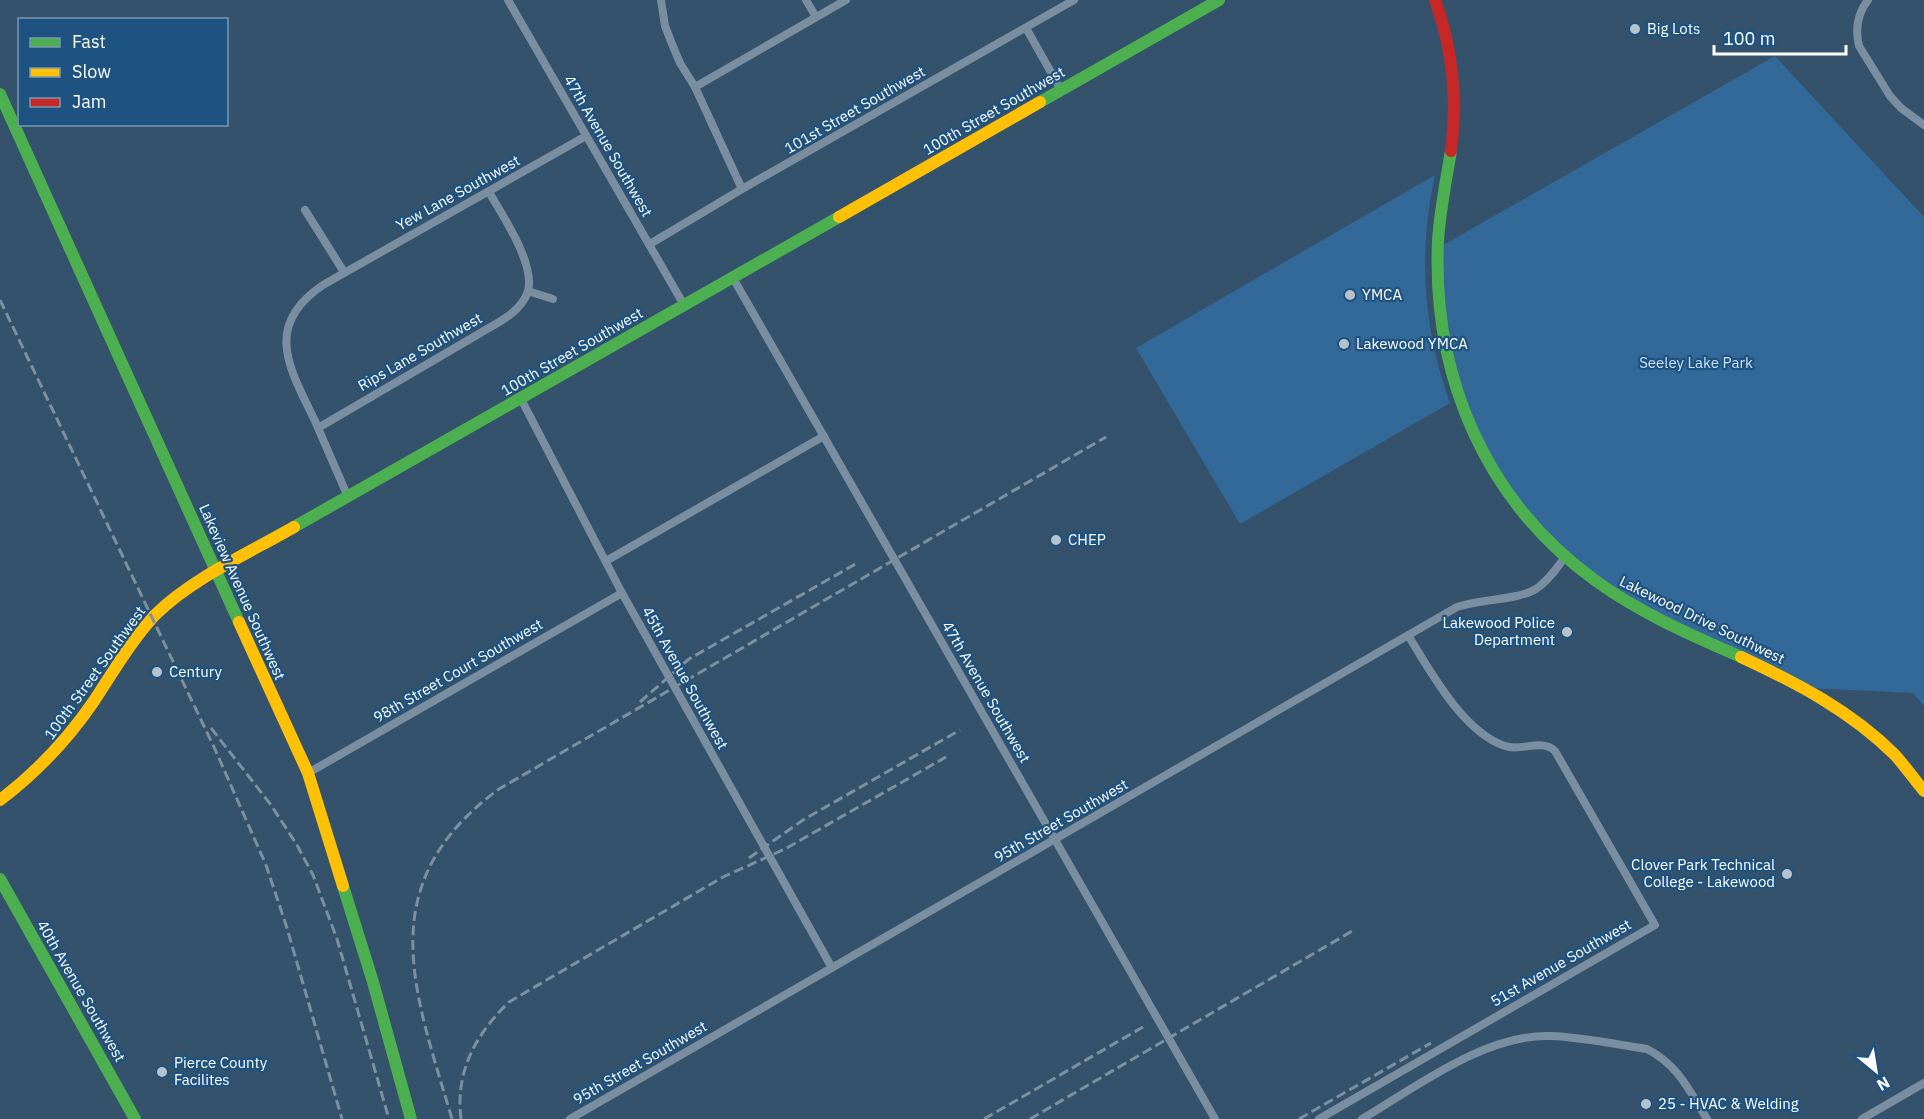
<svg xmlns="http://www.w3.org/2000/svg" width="1924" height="1119" viewBox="0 0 1924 1119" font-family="'IBM Plex Sans',sans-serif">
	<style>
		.green { fill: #326998 }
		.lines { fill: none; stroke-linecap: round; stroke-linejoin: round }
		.street { stroke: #7a8ea1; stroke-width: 8 }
		.fast { stroke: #4caf50; stroke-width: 12 }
		.slow { stroke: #ffc107; stroke-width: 12 }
		.jam { stroke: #c62828; stroke-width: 12 }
		.rail { stroke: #7b90a1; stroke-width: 3; stroke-dasharray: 10 4.5; stroke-linecap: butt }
		.poi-dot { fill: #b8c2cb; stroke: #1e5381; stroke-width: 2 }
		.labels { text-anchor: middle; stroke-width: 4.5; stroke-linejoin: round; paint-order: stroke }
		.poi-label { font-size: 15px; fill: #fff; stroke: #1e5381; text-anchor: start }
		.street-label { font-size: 15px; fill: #fff; stroke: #1e5381 }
		.park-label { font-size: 15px; fill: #c8e1f7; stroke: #1e5381 }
	</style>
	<rect width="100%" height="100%" fill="#34526b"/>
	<path class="green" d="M1775 56 1924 217V706L1913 693 1806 688 1646 613 1565 557 1495 472 1451 372 1438 248Z
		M1435 175C1418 253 1423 328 1450 403L1240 524 1136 348Z"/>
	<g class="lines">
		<path class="street" d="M508 0 684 305
			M661 0 665 26 672 44 680 63 695 87 742 189
			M806 0 816 17
			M1868 0C1857 14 1855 29 1859 46L1890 96 1901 108 1924 125
			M1026 28 1061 90
			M695 87 846 0
			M305 210 344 272
			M650 244 742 189 1074 0
			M733 278 1215 1119
			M528 291 553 299
			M521 399 622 593 832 968
			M318 428 494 325C508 317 520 309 527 294 538 267 502 215 489 192
			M348 497C337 472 326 446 315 421 290 369 262 326 323 285L586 136
			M606 561 824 436
			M308 773 622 593
			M570 1119 1457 607C1480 599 1518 600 1536 589 1548 581 1557 568 1565 557
			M1319 1119 1655 925 1555 751C1542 738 1521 752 1505 746 1463 732 1430 671 1408 635
			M1362 1119C1416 1087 1485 1034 1550 1036 1582 1037 1615 1044 1647 1049 1678 1065 1689 1090 1707 1119
			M1862 1119 1924 1083"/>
		<path class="fast" d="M0 94 239 622
			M1040 102 1219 0
			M1451 151C1446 181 1440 210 1438 241 1432 376 1485 501 1596 581 1640 613 1691 635 1741 657
			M294 527 839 217
			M0 879 135 1119
			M343 886 373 982 411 1119"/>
		<path class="slow" d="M839 217 1040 102
			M239 622 308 773 343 886
			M1741 657C1797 683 1851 711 1895 755 1905 766 1914 779 1924 791
			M0 800C37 772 68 739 94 701 113 672 131 641 155 615 191 579 249 553 294 527"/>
		<path class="jam" d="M1435 0C1453 50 1458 98 1451 151"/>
		<path class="rail" d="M0 300 214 747 266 865 287 928 342 1119
			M640 702 689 659 859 562
			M211 728 271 805 297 845 313 875 337 939 389 1119
			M749 858 803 820 960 730
			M452 1119C414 990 370 884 499 789L1106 437
			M461 1119C455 1071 476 1034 509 1002L723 877 785 849 946 757
			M984 1119 1143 1027
			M1030 1119 1354 930
			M1299 1119 1431 1043"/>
	</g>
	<g class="poi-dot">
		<circle cx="1635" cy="29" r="6"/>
		<circle cx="1350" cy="295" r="6"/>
		<circle cx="1344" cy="344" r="6"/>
		<circle cx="1056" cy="540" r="6"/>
		<circle cx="1567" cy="632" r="6"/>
		<circle cx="157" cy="672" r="6"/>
		<circle cx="1787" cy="874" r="6"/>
		<circle cx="162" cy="1072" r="6"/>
		<circle cx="1646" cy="1104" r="6"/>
	</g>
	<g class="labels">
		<g class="poi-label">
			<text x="1647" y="34">Big Lots</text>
			<text x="1362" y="300">YMCA</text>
			<text x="1356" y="349">Lakewood YMCA</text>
			<text x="1068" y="545">CHEP</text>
			<text x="1555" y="628" text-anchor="end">Lakewood Police<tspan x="1555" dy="17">Department</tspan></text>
			<text x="169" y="677">Century</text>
			<text x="1775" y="870" text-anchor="end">Clover Park Technical<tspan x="1775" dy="17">College - Lakewood</tspan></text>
			<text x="174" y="1068">Pierce County<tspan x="174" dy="17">Facilites</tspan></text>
			<text x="1658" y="1109">25 - HVAC &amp; Welding</text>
		</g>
		<g class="street-label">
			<text transform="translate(855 110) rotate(-30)" y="5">101st Street Southwest</text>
			<text transform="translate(994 111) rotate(-30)" y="5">100th Street Southwest</text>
			<text transform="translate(608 146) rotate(60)" y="5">47th Avenue Southwest</text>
			<text transform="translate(458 193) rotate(-29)" y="5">Yew Lane Southwest</text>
			<text transform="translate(420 352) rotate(-30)" y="5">Rips Lane Southwest</text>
			<text transform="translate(572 352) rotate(-30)" y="5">100th Street Southwest</text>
			<text transform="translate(242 592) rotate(66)" y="5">Lakeview Avenue Southwest</text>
			<text transform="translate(1702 620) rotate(26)" y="5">Lakewood Drive Southwest</text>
			<text transform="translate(458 671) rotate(-30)" y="5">98th Street Court Southwest</text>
			<text transform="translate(95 673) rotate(-54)" y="5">100th Street Southwest</text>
			<text transform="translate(685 678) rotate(61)" y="5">45th Avenue Southwest</text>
			<text transform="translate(986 692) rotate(60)" y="5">47th Avenue Southwest</text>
			<text transform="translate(1061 821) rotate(-30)" y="5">95th Street Southwest</text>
			<text transform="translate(1561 963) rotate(-30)" y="5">51st Avenue Southwest</text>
			<text transform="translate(81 991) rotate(60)" y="5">40th Avenue Southwest</text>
			<text transform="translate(640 1063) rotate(-30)" y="5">95th Street Southwest</text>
		</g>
		<g class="park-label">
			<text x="1696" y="368">Seeley Lake Park</text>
		</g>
	</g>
	<rect x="18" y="18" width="210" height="108" fill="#1e5381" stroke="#7898b3" stroke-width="1.5"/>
	<rect x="30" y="38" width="30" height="9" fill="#4caf50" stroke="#7898b3" stroke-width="1.5"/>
	<text x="72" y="48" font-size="18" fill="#ffffff">Fast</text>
	<rect x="30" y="68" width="30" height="9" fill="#ffc107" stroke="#7898b3" stroke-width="1.5"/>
	<text x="72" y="78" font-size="18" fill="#ffffff">Slow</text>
	<rect x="30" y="98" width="30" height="9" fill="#c62828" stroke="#7898b3" stroke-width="1.5"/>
	<text x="72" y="108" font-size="18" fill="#ffffff">Jam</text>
	<g transform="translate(1876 1071) rotate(150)" stroke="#1e5381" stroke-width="4.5" paint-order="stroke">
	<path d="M0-4.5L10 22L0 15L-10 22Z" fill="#ffffff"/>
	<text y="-9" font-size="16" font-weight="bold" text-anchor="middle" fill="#ffffff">N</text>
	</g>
	<path d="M1714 45v9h132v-9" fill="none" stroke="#ffffff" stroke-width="3"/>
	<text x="1723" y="45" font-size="18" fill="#ffffff" stroke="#1e5381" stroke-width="4.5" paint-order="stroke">100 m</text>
</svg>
